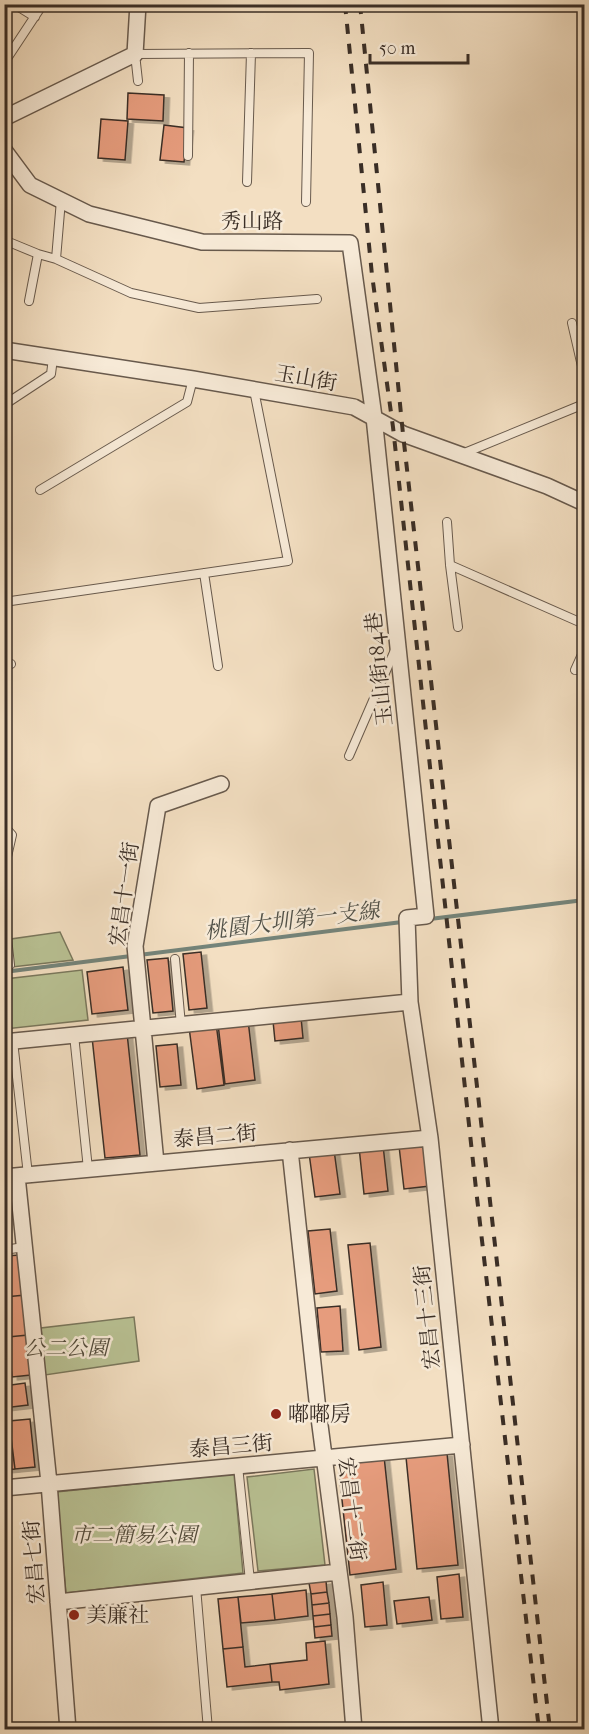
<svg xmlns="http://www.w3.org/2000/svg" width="589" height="1734" viewBox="0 0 589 1734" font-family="'IM FELL French Canon','Noto Serif TC',serif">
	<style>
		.green { fill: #b9c294; stroke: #7a785d; stroke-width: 1.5 }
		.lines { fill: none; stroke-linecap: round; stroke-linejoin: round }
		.stream { stroke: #74847a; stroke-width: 4 }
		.building { fill: #e69c7d; stroke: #3a2e26; stroke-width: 1.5; filter: url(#shadow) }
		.service-casing { stroke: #685a4d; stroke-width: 10 }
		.minor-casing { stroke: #685a4d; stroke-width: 18 }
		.service { stroke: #f7ead7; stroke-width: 8 }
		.minor { stroke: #f7ead7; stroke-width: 15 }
		.rail { stroke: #3a2e26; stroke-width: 4; stroke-dasharray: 10 10; stroke-linecap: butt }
		.poi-dot { fill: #8f2418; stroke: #f7ead7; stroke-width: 2 }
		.labels { text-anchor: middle; stroke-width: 5; stroke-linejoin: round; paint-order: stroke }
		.street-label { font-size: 21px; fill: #3a2e26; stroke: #f7ead7 }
		.park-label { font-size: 21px; font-style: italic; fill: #534c3c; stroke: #f7ead7 }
		.poi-label { font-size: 21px; fill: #3a2e26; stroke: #f7ead7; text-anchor: start }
		.water-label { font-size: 22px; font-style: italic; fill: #525249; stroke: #f7ead7 }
	</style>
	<defs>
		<filter id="shadow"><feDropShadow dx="5.5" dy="3" stdDeviation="0" flood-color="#0004"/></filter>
	</defs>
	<rect width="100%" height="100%" fill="#f3dfc2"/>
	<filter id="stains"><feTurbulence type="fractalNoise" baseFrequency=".00333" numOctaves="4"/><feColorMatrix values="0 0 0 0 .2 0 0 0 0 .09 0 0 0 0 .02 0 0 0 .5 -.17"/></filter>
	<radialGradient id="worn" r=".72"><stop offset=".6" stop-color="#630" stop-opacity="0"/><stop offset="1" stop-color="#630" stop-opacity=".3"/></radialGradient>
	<path class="green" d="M60 932 73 960 12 967 11 939Z
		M82 970 88 1020 5 1029V979Z
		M134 1317 139 1361 45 1375 41 1328Z
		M314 1469 325 1565 258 1571 247 1477Z
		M234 1474 243 1573 66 1593 56 1492Z"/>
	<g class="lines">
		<path class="stream" d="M430 919 584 900
			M139 955 402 922
			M4 972 131 956"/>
	</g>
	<path class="building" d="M128 93 164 95 163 121 127 119Z
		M101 119 128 121 125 160 98 158Z
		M164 125 188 128 184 162 160 160Z
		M201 952 207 1008 189 1010 183 954Z
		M168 958 173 1011 153 1013 147 960Z
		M123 967 128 1010 92 1014 87 972Z
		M301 1017 303 1038 275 1041 273 1021Z
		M248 1020 255 1080 225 1084 218 1024Z
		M216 1023 224 1085 197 1089 189 1027Z
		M127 1033 140 1155 105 1158 92 1037Z
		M177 1044 181 1085 160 1087 156 1046Z
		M424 1143 430 1186 404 1189 399 1146Z
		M383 1145 388 1191 364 1194 359 1147Z
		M334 1150 340 1194 315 1197 309 1153Z
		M330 1229 337 1291 315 1294 308 1231Z
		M370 1243 381 1347 359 1350 348 1245Z
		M21 1255 25 1295 5 1297 4 1256Z
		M25 1295 28 1335 8 1337 5 1297Z
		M340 1306 343 1351 321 1352 317 1308Z
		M28 1335 31 1375 12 1377 8 1337Z
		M25 1383 28 1405 4 1408V1386Z
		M30 1419 35 1467 15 1469 9 1421Z
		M12 1448 15 1469 4 1470V1449Z
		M447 1453 458 1565 417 1569 406 1457Z
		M384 1456 396 1569 350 1575 338 1462Z
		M459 1574 463 1617 441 1619 437 1577Z
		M326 1581 327 1592 311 1594 309 1583Z
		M383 1582 387 1625 365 1627 361 1585Z
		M306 1590 308 1616 275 1620 272 1594Z
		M327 1592 329 1603 312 1605 311 1594Z
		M272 1594 275 1620 241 1623 238 1597Z
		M238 1597 243 1647 223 1649 218 1599Z
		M429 1597 432 1620 397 1624 394 1601Z
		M329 1603 330 1614 313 1616 312 1605Z
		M330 1614 331 1625 314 1627 313 1616Z
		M331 1625 332 1636 315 1638 314 1627Z
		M325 1641 329 1684 280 1690 279 1682H272L270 1664 307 1660 306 1643Z
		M243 1647 245 1667 270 1664 272 1682 227 1687 223 1649Z"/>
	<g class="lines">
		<g class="service-casing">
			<path id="service" d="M14 4 35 17
				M160 4 326 7
				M4 63 43 4
				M138 81 135 54 309 53 306 202
				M188 156 189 53
				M247 182 251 53
				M61 200 56 259 131 293 199 308 317 299
				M4 240 38 254 56 259
				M29 301 38 254
				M572 323 584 375
				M4 405 51 374 53 358
				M462 454 584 404
				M40 490 187 402 193 379
				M447 522 450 565 458 627
				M450 565 584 624
				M204 573 218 666
				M4 602 288 561 254 390
				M4 665 11 664
				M575 670 584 650
				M349 756 395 650
				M4 826 12 835 4 870
				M4 911 10 965H4
				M175 959 181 1025
				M74 1035 88 1169
				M13 1041 28 1175
				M4 1250 24 1247
				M238 1466 250 1581
				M196 1587 208 1730"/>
		</g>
		<g class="minor-casing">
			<path id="minor" d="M4 118 135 54 138 4
				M4 150 30 185 89 214 202 242 350 243 374 417 426 916 407 918 410 1002 430 1138 491 1730
				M4 350 193 379 354 407 403 434 547 486 584 503
				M4 1042 410 1002
				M290 1150 318 1410 345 1617 354 1730
				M156 1163 135 946 158 806 221 784
				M17 1176 49 1483 68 1730
				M4 1177 430 1138
				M4 1488 462 1445
				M58 1602 339 1572"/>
		</g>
		<use href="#service" class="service"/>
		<use href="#minor" class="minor"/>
		<path class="rail" d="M345 4 372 275 393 427 476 1189 539 1730
			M360 4 403 434 550 1730"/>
	</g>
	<g class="poi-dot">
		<circle cx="276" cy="1414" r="6"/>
		<circle cx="74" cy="1615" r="6"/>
	</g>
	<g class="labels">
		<g class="street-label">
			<text x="252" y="228">秀山路</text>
			<text transform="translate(306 378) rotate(10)" y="7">玉山街</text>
			<text transform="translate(379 669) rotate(-96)" y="7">玉山街184巷</text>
			<text transform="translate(124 894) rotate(-82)" y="7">宏昌十一街</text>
			<text transform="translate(215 1136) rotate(-5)" y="7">泰昌二街</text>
			<text transform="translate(427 1317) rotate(-96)" y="7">宏昌十三街</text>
			<text transform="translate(231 1446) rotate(-5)" y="7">泰昌三街</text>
			<text transform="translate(352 1509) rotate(83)" y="7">宏昌十二街</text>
			<text transform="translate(34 1562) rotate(-94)" y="7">宏昌七街</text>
		</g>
		<g class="park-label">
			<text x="66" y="1355">公二公園</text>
			<text x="134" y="1542">市二簡易公園</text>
		</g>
		<g class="poi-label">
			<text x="288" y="1421">嘟嘟房</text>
			<text x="86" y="1622">美廉社</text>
		</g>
		<g class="water-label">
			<text transform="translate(292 920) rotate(-7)" y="8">桃園大圳第一支線</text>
		</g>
	</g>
	<rect width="589" height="1734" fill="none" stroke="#f3dfc2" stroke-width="24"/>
	<rect x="6" y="6" width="577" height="1722" fill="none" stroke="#3a2e26" stroke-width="3"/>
	<rect x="12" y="12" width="565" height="1710" fill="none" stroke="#3a2e26" stroke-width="1.5"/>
	<path d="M370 54v9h98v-9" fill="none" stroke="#3a2e26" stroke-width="3"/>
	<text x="379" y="54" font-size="18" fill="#3a2e26" stroke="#f7ead7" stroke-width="4.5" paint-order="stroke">50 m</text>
	<rect width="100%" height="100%" filter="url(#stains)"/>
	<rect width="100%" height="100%" fill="url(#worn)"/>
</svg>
